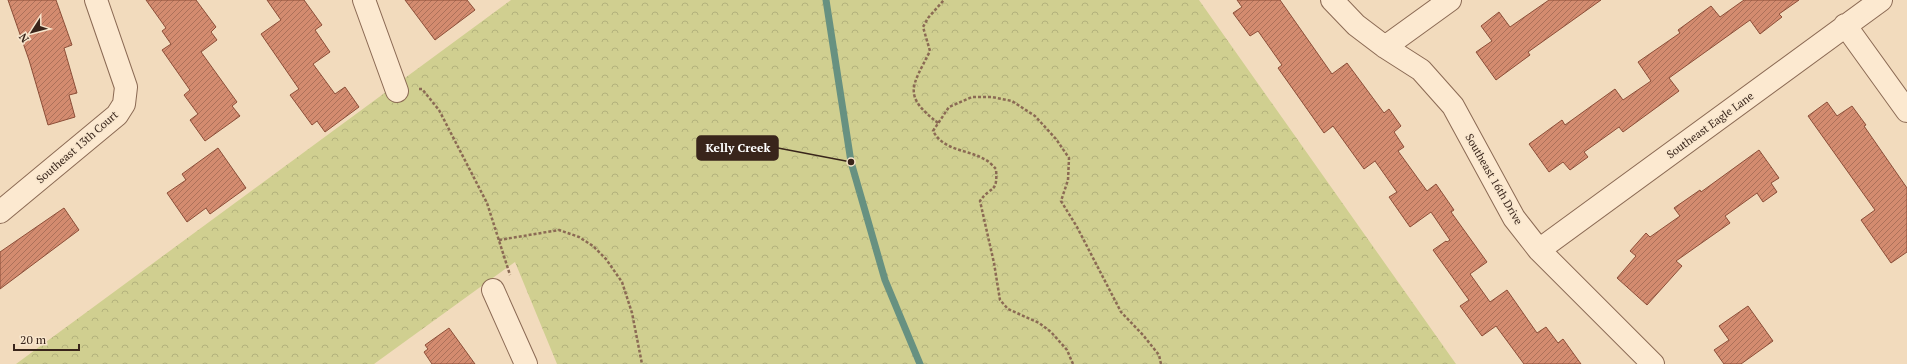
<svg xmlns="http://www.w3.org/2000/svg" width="1907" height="364" viewBox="0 0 1907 364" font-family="'PT Serif',serif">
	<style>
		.forest { fill: url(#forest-crowns) }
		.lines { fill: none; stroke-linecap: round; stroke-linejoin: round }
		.stream { stroke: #679181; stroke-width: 7 }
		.building { fill: url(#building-hatch); stroke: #8c4e38 }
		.minor-casing { stroke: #8b6a54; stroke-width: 24 }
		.path { stroke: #8b6a54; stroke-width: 2.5; stroke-dasharray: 3 2; stroke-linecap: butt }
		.minor { stroke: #fce9d0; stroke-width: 22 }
		.labels { text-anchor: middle; stroke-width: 3; stroke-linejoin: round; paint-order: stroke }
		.street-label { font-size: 11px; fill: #39251b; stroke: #f8e6cd }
		.leader { fill: none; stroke: #39251b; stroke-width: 1.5 }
		.callout-dot { fill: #39251b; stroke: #f8e6cd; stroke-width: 1.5 }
		.callout { fill: #39251b; stroke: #39251b; stroke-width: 1.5 }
		.callout-label { font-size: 12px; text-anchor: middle; font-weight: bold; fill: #fff }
	</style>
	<defs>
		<pattern id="forest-crowns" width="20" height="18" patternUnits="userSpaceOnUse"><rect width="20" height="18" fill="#d0cf90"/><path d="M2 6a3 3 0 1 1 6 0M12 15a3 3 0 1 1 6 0" fill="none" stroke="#b3b27c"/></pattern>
		<pattern id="building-hatch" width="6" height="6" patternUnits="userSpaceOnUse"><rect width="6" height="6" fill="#d38b6f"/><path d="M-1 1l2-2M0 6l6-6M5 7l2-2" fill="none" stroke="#ac715a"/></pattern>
	</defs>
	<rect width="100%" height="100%" fill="#f2dbbd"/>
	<path class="forest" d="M511 0H1199L1456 364H557L515 262 374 364H16Z"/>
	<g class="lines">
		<path class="stream" d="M826 0 851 162 885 280 920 364"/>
	</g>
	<path class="building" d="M8 0H56L72 45 64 48 77 93 69 95 75 117 48 125 29 60Z
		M146 0H196L216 27 211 32 217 40 201 52 237 102 232 106 240 116 205 141 190 120 198 114 184 95 190 90 162 50 171 44 162 31 166 28Z
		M267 0H304L322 25 315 30 330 52 313 64 335 94 345 87 359 107 325 132 317 121 312 125 290 95 299 89 261 34 281 20Z
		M405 0H467L475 10 435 40Z
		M1237 0H1280L1332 74 1347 63 1384 113 1389 109 1401 126 1394 132 1404 147 1398 151 1427 191 1436 184 1454 210 1451 212 1487 262 1470 274 1490 302 1507 290 1537 333 1546 327 1558 343 1563 339 1581 364H1524L1496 326 1482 336 1460 306 1469 300 1433 250 1446 241 1447 242 1450 240 1431 212 1410 227 1389 197 1397 192 1375 161 1364 169 1333 126 1324 133 1278 68 1282 65 1258 31 1250 36 1233 13 1242 7Z
		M1549 0H1601L1528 52 1530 55 1496 80 1476 52 1492 41 1481 26 1499 12 1510 27Z
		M1744 0H1799L1779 14 1782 17 1760 34 1750 20 1669 78 1679 91 1623 132 1619 127 1584 152 1588 157 1570 170 1563 162 1549 172 1529 144 1562 120 1565 125 1615 89 1623 100 1651 81 1638 62 1680 33 1678 30 1711 6 1720 17Z
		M1827 102 1837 116 1852 106 1866 125 1864 126 1907 188V252L1891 263 1861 220 1875 210 1808 116Z
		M218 148 246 188 210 214 206 208 187 222 167 193 186 180 182 174Z
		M1759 150 1779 178 1771 183 1777 192 1763 202 1757 193 1725 216 1730 223 1676 261 1682 266 1647 305 1617 278 1636 256 1630 251 1646 233 1650 237 1680 216 1674 208 1700 190 1701 192Z
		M64 208 79 230 0 289V252Z
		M1748 306 1773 341 1741 364H1724L1714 350 1729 340 1719 326Z
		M449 328 475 364H432L424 352 428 349 425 345Z"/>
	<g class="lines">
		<g class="minor-casing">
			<path id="minor" d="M364 0 397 91
				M1332 0 1356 25 1385 47 1421 70 1453 106 1514 218 1539 250 1653 364
				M1845 25 1907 111
				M1385 47 1450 0
				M0 212 117 115 124 104 126 87 96 0
				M1539 250 1881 0
				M493 290 526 364"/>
		</g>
		<path class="path" d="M419 89H422L439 110 487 203 510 275
			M938 123C902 95 912 87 930 51L923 27 928 18 944 0
			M499 240 559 230 579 237 593 246 606 259 622 282 632 313 642 364
			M1073 364 1067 350 1051 332 1039 323 1008 309 1000 300 994 263 980 201C991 185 998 194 996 169 993 166 989 161 984 159 966 149 944 151 933 131L949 107 972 97H992L1012 101 1035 116 1056 139 1069 158 1068 180 1061 201 1077 227 1121 312 1143 335 1159 355 1161 364"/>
		<use href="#minor" class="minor"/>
	</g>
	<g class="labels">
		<g class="street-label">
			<text transform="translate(1710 125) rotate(-36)" y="4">Southeast Eagle Lane</text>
			<text transform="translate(77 147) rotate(-41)" y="4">Southeast 13th Court</text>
			<text transform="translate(1494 179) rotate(60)" y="4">Southeast 16th Drive</text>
		</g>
	</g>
	<path class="leader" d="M851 162L778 148"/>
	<circle class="callout-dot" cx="851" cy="162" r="4"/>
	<rect class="callout" x="697" y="136" width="81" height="24" rx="4"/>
	<g class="callout-label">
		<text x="738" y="152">Kelly Creek</text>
	</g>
	<g transform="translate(32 32) rotate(234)" stroke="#f8e6cd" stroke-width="3" paint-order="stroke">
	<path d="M0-3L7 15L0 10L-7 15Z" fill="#39251b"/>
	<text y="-6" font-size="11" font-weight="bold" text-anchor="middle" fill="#39251b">N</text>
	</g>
	<path d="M14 344v6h65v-6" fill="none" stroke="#39251b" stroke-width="2"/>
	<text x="20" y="344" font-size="12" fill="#39251b" stroke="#f8e6cd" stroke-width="3" paint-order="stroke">20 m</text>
</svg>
